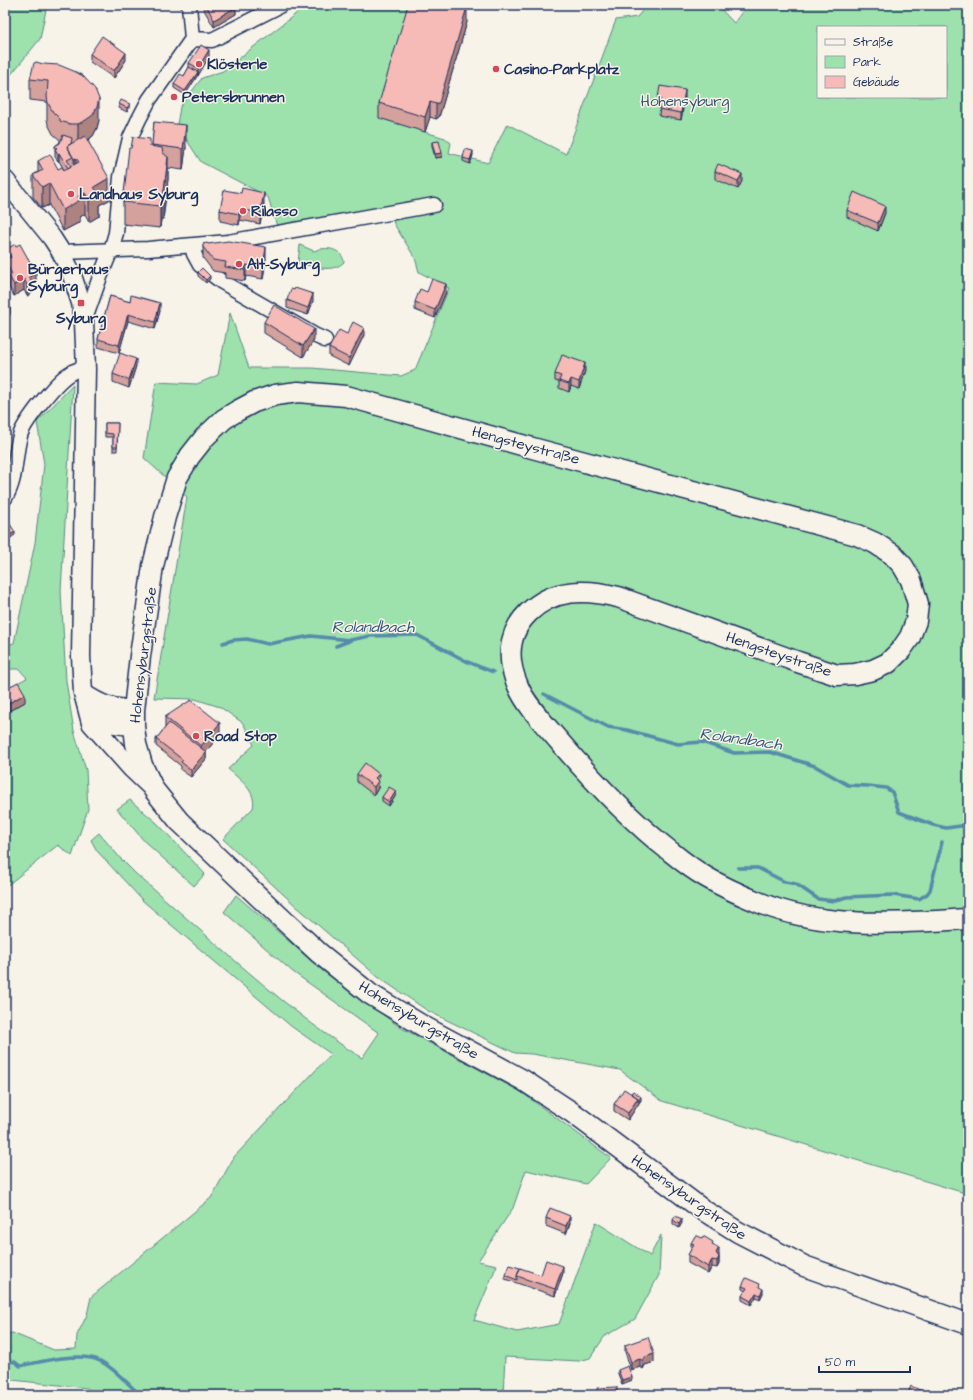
<svg xmlns="http://www.w3.org/2000/svg" width="973" height="1400" viewBox="0 0 973 1400" font-family="'Architects Daughter',sans-serif">
	<style>
		.green { fill: #9de1ac; stroke: #5c8885; fill-rule: evenodd }
		.lines { fill: none; stroke-linecap: round; stroke-linejoin: round }
		.stream { stroke: #568baa; stroke-width: 3.5 }
		.minor-casing { stroke: #1b2f5e; stroke-width: 17 }
		.tertiary-casing { stroke: #1b2f5e; stroke-width: 21 }
		.secondary-casing { stroke: #1b2f5e; stroke-width: 23 }
		.minor { stroke: #f7f3e8; stroke-width: 14 }
		.tertiary { stroke: #f7f3e8; stroke-width: 18 }
		.secondary { stroke: #f7f3e8; stroke-width: 20 }
		.wall { fill: #d4a19d; stroke: #1b2f5e }
		.shaded-wall { fill: #ad8380; stroke: #1b2f5e }
		.building { fill: #f7bbb7; stroke: #1b2f5e }
		.poi-dot { fill: #d1495b; stroke: #f7f3e8; stroke-width: 1.5 }
		.labels { text-anchor: middle; stroke-width: 3; stroke-linejoin: round; paint-order: stroke }
		.poi-label { font-size: 15px; font-weight: bold; fill: #1b2f5e; stroke: #f7f3e8; text-anchor: start }
		.park-label { font-size: 15px; fill: #35536e; stroke: #f7f3e8 }
		.street-label { font-size: 15px; fill: #1b2f5e; stroke: #f7f3e8 }
		.water-label { font-size: 16px; font-style: italic; fill: #34557e; stroke: #f7f3e8 }
	</style>
	<rect width="100%" height="100%" fill="#f7f3e8"/>
	<filter id="ink" filterUnits="userSpaceOnUse"><feTurbulence type="fractalNoise" baseFrequency=".025" numOctaves="2"/><feDisplacementMap in="SourceGraphic" scale="8" xChannelSelector="R" yChannelSelector="G"/><feConvolveMatrix kernelMatrix="1 2 1 2 8 2 1 2 1" color-interpolation-filters="sRGB"/></filter>
	<g filter="url(#ink)">
		<path class="green" d="M5 5H47L40 39 5 82Z
			M307 5H413L425 132 445 138 451 143 449 153 488 163 507 124 566 154 616 20 637 17 647 5H717L734 23 747 5H968V1194L662 1101 620 1070 532 1054 515 1053 428 1011 378 977 296 906 223 839 253 808C257 791 240 780 228 769L254 745 243 723 220 707 195 699 154 698 187 497 144 458 156 382 197 384 218 375 230 313 249 368H312L401 376 415 370 449 288 419 272 415 258 394 224 391 206 279 233 268 197 201 162 177 125 180 107 202 78 223 71ZM818 27H946V97H818Z
			M300 245 314 251C325 246 342 248 344 262 332 274 313 266 298 263Z
			M73 385 61 591 66 681 74 731 86 770 88 809 72 856 58 845 5 887V689L27 678 19 669H11L5 672V643L7 645 14 643 35 543 44 464 37 422Z
			M130 800 157 823 205 874 194 886 145 842 117 809Z
			M99 833 121 859 136 874C168 902 200 930 232 958 274 994 315 1029 362 1058L379 1033 293 972 224 912 236 895 323 971 400 1027 521 1092 611 1158 586 1184 526 1170 513 1208 478 1261 497 1265 474 1320 517 1332 559 1324 596 1222 650 1256 661 1235 659 1275 635 1319 605 1336 590 1358 579 1361 505 1357 503 1395H98L87 1388 12 1380 5 1385V1334L12 1333 54 1350 76 1349 77 1335 87 1315 91 1297 211 1198 234 1157 331 1054 292 1027 143 901 97 851 91 840Z"/>
		<g class="lines">
			<path class="stream" d="M223 643 233 640 247 639 268 644 311 636 350 640 370 636 417 635 468 662 493 672
				M336 646 349 641
				M544 694 608 727 627 730 678 744 702 742 734 753 770 752 815 766 848 785 868 786 886 788 892 792 899 812 933 825 946 828 968 825
				M738 868H758L785 882 796 884 818 899 834 901 846 897 893 895 919 899 927 894 930 890 942 842
				M5 1366 9 1361 15 1362 20 1366C41 1362 69 1354 91 1358 107 1360 128 1384 140 1395"/>
			<g class="minor-casing">
				<path id="minor" d="M192 39 212 40 281 5
					M192 246 194 254 200 265 222 282 316 336 325 340
					M61 252 148 249 228 242 434 205
					M84 322 100 277 111 250 116 233 121 177 130 138 139 119 149 100 192 39 189 5
					M5 498C17 479 14 457 20 436 23 423 57 381 69 374 74 370 80 369 86 369"/>
			</g>
			<g class="tertiary-casing">
				<path id="tertiary" d="M5 180 52 238 61 252 71 272 81 303 84 322 86 369 81 656 83 693 91 723 132 769 151 787
					M83 693C104 707 110 707 134 710
					M88 709C108 725 109 724 134 726"/>
			</g>
			<g class="secondary-casing">
				<path id="secondary" d="M968 919C899 923 824 930 758 902 741 895 723 887 706 877 694 870 682 861 671 852 630 820 593 781 559 741 546 726 525 704 518 686 507 661 507 634 528 613 553 588 586 589 618 597L798 662 837 675 855 674 873 670 888 663 901 650 910 637 916 621 918 604 911 580 903 566 892 554 875 543 857 535 536 449 346 396 298 392 275 395 254 402 237 411 224 419 205 437 190 456 177 478 165 517 153 566 140 656 134 710V726L136 744 142 765 154 790 179 821 278 915 319 953 370 994 423 1026 523 1080 573 1113 703 1210 738 1232 804 1266 968 1324"/>
			</g>
			<use href="#minor" class="minor"/>
			<use href="#tertiary" class="tertiary"/>
			<use href="#secondary" class="secondary"/>
		</g>
		<path class="wall" d="M204 5H235L236 14 214 27 204 10Z
			M467 22 439 117 436 119 430 117 425 132 379 118V103Z
			M90 54 126 60 114 78 90 62Z
			M209 57 185 95 174 88V84L184 76 189 67V63Z
			M36 62 99 120 97 128 93 136 88 140 109 200 99 205V216L89 222 85 214 80 217V222L63 231 49 205 42 208 33 197V175L38 172V161L58 169 64 170 59 161H58L55 157V146L60 142V140L53 134 48 124 47 119V102L30 100V79Z
			M685 97 681 120 659 116 660 105H658V98Z
			M119 104 130 107 127 112 119 108Z
			M154 122 186 147 183 170 168 168V179L163 219H161L160 228 123 224V202L131 148 152 146Z
			M432 142 442 157 435 158 432 146Z
			M473 155 470 164 463 161V158Z
			M715 171 742 181 738 189 715 179Z
			M264 204 260 224 240 220 239 225 220 221V210Z
			M847 210 885 213 878 231 847 217Z
			M203 244H208L266 258 263 279 246 276 245 281 225 278V273L213 271 203 258Z
			M6 250 36 284 32 286V293L27 296 24 290 14 296 9 287V280L5 273V260H6Z
			M198 272 210 279 206 283 198 276Z
			M427 292H446L435 318 415 310V302Z
			M110 296 160 311 155 329 128 321 119 353 98 347V339Z
			M287 300 313 301 308 315 287 308Z
			M264 322 314 340 303 357 264 333Z
			M364 335 349 366 329 356V348Z
			M136 366 129 388 113 382V374Z
			M585 371 579 389 571 386 569 392 559 388V382L555 381V374Z
			M105 423H118L117 451H113V437H105Z
			M5 689 25 702 9 711 5 704Z
			M165 717 220 734 206 752V759L191 777 181 770V766L156 746V739L165 728Z
			M357 774 379 781 378 788 374 795 357 782Z
			M396 795 389 806 382 801V797Z
			M641 1100 628 1120 614 1111V1104Z
			M546 1218 570 1223 566 1234 546 1226Z
			M673 1220 682 1223 679 1228 673 1224Z
			M691 1243 713 1244 719 1255V1264L717 1268 712 1267 708 1274 688 1263V1255L691 1250Z
			M563 1273 555 1296 505 1279V1275H541Z
			M742 1286 760 1288 763 1293 760 1299 756 1297 751 1305 742 1300V1296L745 1291 742 1289Z
			M625 1345 654 1362 645 1365 643 1369 640 1367 631 1370 625 1352Z
			M618 1370 632 1380 622 1384 618 1374Z"/>
		<path class="shaded-wall" d="M236 7V14L214 27V20Z
			M467 7V22L439 117 436 119V104Z
			M209 50V57L198 76V68Z
			M126 53V60L114 78V71Z
			M198 72V75L185 95V91Z
			M685 90V97L681 120V113Z
			M99 99V120L97 128 93 136 86 141 78 145V124Z
			M430 102V117L425 132V117Z
			M130 104V107L127 112V108Z
			M186 125V147L183 170V149Z
			M473 151V155L470 164V160Z
			M59 153V161H58V154Z
			M442 153V157L435 158V154Z
			M168 157V179L163 219V198Z
			M76 158V177L74 178V159Z
			M742 174V181L738 189V181Z
			M109 178V200L99 205V216L89 222V200L94 187Z
			M49 183V205L42 208V187Z
			M85 193V214L80 217V222L63 231V210L78 196Z
			M264 193V204L260 224V213Z
			M161 197V219L160 228V206Z
			M885 206V213L878 231V223Z
			M240 209V220L239 225V214Z
			M266 247V258L263 279V268Z
			M246 265V276L245 281V270Z
			M36 273V284L32 286V293L27 296V285L29 277Z
			M210 276V279L206 283V280Z
			M24 279V290L14 296V285Z
			M446 284V292L435 318V310Z
			M313 294V301L308 315V308Z
			M160 303V311L155 329V322Z
			M10 306V314L5 321V313Z
			M128 314V321L119 353V345Z
			M364 328V335L349 366V358Z
			M314 329V340L303 357V346Z
			M136 359V366L129 388V380Z
			M585 363V371L579 389V382Z
			M571 379V386L569 392V384Z
			M15 532V535L6 541V537Z
			M25 694V702L9 711V703Z
			M220 723V734L206 752V759L191 777V770L201 757V746Z
			M379 774 378 788 374 795V787L375 778Z
			M396 791V795L389 806V802Z
			M641 1097V1100L628 1120V1113L638 1098Z
			M570 1216V1223L566 1234V1226Z
			M682 1219V1223L679 1228V1224Z
			M719 1248V1255L716 1261V1253Z
			M719 1257V1264L717 1268V1261Z
			M712 1260V1267L708 1274V1267Z
			M563 1266V1273L555 1296V1289Z
			M763 1289V1293L760 1299V1295Z
			M756 1293V1297L751 1305V1301Z
			M654 1354V1362L645 1365 643 1369V1361L645 1357Z
			M640 1359V1367L631 1370V1362Z
			M632 1377V1380L622 1384V1380Z"/>
		<path class="building" d="M206 5H235L236 7 214 20Z
			M408 5H460L467 7 439 103 436 104 430 102 425 117 379 103Z
			M102 36 126 53 114 71 90 54Z
			M201 45 209 50 198 68 189 63Z
			M36 62 43 64 59 65 76 72 83 76 95 89 99 99 97 107 93 115 86 120 78 124H70L60 121V119L53 112 48 103 47 97 48 81 30 79 34 63Z
			M189 67 198 72 185 91 174 84 180 74 184 76Z
			M660 86 685 90 681 113 659 109 661 98H658Z
			M121 100 130 104 127 108 119 104Z
			M154 122 186 125 183 149 152 145Z
			M63 135 72 138 71 144 67 146 70 151V153L73 157 67 160 71 166 68 168 59 153 58 154 55 149 57 148 55 146 60 143Z
			M85 136 109 178 94 187 99 195 89 200 85 193 78 196 80 200 63 210 49 183 42 187 33 175 43 170 38 161 50 154 58 169 62 167 64 170 79 162 76 158 74 159 67 146Z
			M133 137 150 139V146L162 148 163 153 168 157 163 198 161 197 160 206 123 202 129 148H131Z
			M439 141 442 153 435 154 432 142Z
			M465 149 473 151 470 160 463 158Z
			M718 164 742 174 738 181 715 171Z
			M242 188 264 193 260 213 240 209 239 214 220 210 224 190 241 193Z
			M854 192 885 206 878 223 847 210Z
			M228 241 266 247 263 268 246 265 245 270 225 267 226 262 213 260 203 247V244L207 243 208 244Z
			M15 244 16 246 20 244 36 273 29 277 32 282 27 285 24 279 14 285 9 276 12 274 5 262V260L11 257 6 250Z
			M202 268 210 276 206 280 198 272Z
			M432 279 446 284 435 310 415 302 420 289 427 292Z
			M295 288 313 294 308 308 287 300 291 289 294 290Z
			M131 295 160 303 155 322 128 314 119 345 98 339 110 296 130 302Z
			M5 302 10 306 5 313Z
			M274 305 314 329 303 346 264 322Z
			M353 322 364 328 349 358 329 348 339 330 347 334Z
			M120 353 136 359 129 380 113 374Z
			M562 355 585 363 579 382 571 379 569 384 559 381 561 376 555 374Z
			M105 423H118L117 447H113V434L105 433Z
			M8 521 15 532 6 537 5 536V523Z
			M18 682 25 694 9 703 5 697V689Z
			M191 700 220 723 201 746 165 717Z
			M169 723 206 752 191 770 181 762 183 760 156 739Z
			M365 763 379 774 375 778 378 781 374 787 357 774Z
			M389 787 396 791 389 802 382 797Z
			M624 1089 638 1098 628 1113 614 1104Z
			M633 1091 641 1097 638 1102V1098L631 1093Z
			M550 1208 570 1216 566 1226 546 1218Z
			M675 1216 682 1219 679 1224 673 1220Z
			M695 1236H698L702 1238 703 1236 713 1242 712 1244 719 1248 716 1253 719 1257 717 1261 712 1260 708 1267 688 1255 694 1244 691 1243Z
			M546 1260 563 1266 555 1289 517 1276 520 1268 541 1275Z
			M509 1265 520 1268 517 1276V1280L505 1275Z
			M746 1278 760 1284 759 1287 763 1289 760 1295 756 1293 751 1301 742 1296 747 1288 742 1286Z
			M648 1337 654 1354 645 1357 643 1361 640 1359 631 1362 625 1345Z
			M628 1366 632 1377 622 1380 618 1370Z
			M911 1386 922 1391 921 1392 926 1395H907Z
			M617 1387V1395H597V1388Z"/>
	</g>
	<g class="poi-dot">
		<circle cx="199" cy="64" r="4"/>
		<circle cx="496" cy="69" r="4"/>
		<circle cx="174" cy="97" r="4"/>
		<circle cx="71" cy="194" r="4"/>
		<circle cx="243" cy="211" r="4"/>
		<circle cx="239" cy="264" r="4"/>
		<circle cx="20" cy="278" r="4"/>
		<rect x="77" y="299" width="8" height="8" rx="2"/>
		<circle cx="196" cy="736" r="4"/>
	</g>
	<g class="labels">
		<g class="poi-label">
			<text x="207" y="69">Klösterle</text>
			<text x="504" y="74">Casino-Parkplatz</text>
			<text x="182" y="102">Petersbrunnen</text>
			<text x="79" y="199">Landhaus Syburg</text>
			<text x="251" y="216">Rilasso</text>
			<text x="247" y="269">Alt-Syburg</text>
			<text x="28" y="274">Bürgerhaus<tspan x="28" dy="17">Syburg</tspan></text>
			<text x="81" y="323" text-anchor="middle">Syburg</text>
			<text x="204" y="741">Road Stop</text>
		</g>
		<g class="park-label">
			<text x="685" y="106">Hohensyburg</text>
		</g>
		<g class="street-label">
			<text transform="translate(526 445) rotate(15)" y="5">Hengsteystraße</text>
			<text transform="translate(779 654) rotate(19)" y="5">Hengsteystraße</text>
			<text transform="translate(143 655) rotate(-83)" y="5">Hohensyburgstraße</text>
			<text transform="translate(419 1020) rotate(31)" y="5">Hohensyburgstraße</text>
			<text transform="translate(689 1197) rotate(35)" y="5">Hohensyburgstraße</text>
		</g>
		<g class="water-label">
			<text x="373" y="632">Rolandbach</text>
			<text transform="translate(741 738) rotate(8)" y="6">Rolandbach</text>
		</g>
	</g>
	<rect width="973" height="1400" fill="none" stroke="#f7f3e8" stroke-width="20"/>
	<rect x="10" y="10" width="953" height="1380" fill="none" stroke="#1b2f5e" stroke-width="1.5" filter="url(#ink)"/>
	<rect x="817" y="26" width="130" height="72" fill="#f7f3e8" stroke="#9fa5b1"/>
	<rect x="825" y="39" width="20" height="6" fill="#f7f3e8" stroke="#9fa5b1"/>
	<text x="853" y="46" font-size="12" fill="#1b2f5e">Straße</text>
	<rect x="825" y="56" width="20" height="12" fill="#9de1ac" stroke="#9fa5b1"/>
	<text x="853" y="66" font-size="12" fill="#1b2f5e">Park</text>
	<rect x="825" y="76" width="20" height="12" fill="#f7bbb7" stroke="#9fa5b1"/>
	<text x="853" y="86" font-size="12" fill="#1b2f5e">Gebäude</text>
	<path d="M819 1366v6h91v-6" fill="none" stroke="#1b2f5e" stroke-width="2"/>
	<text x="825" y="1366" font-size="12" fill="#1b2f5e" stroke="#f7f3e8" stroke-width="3" paint-order="stroke">50 m</text>
</svg>
